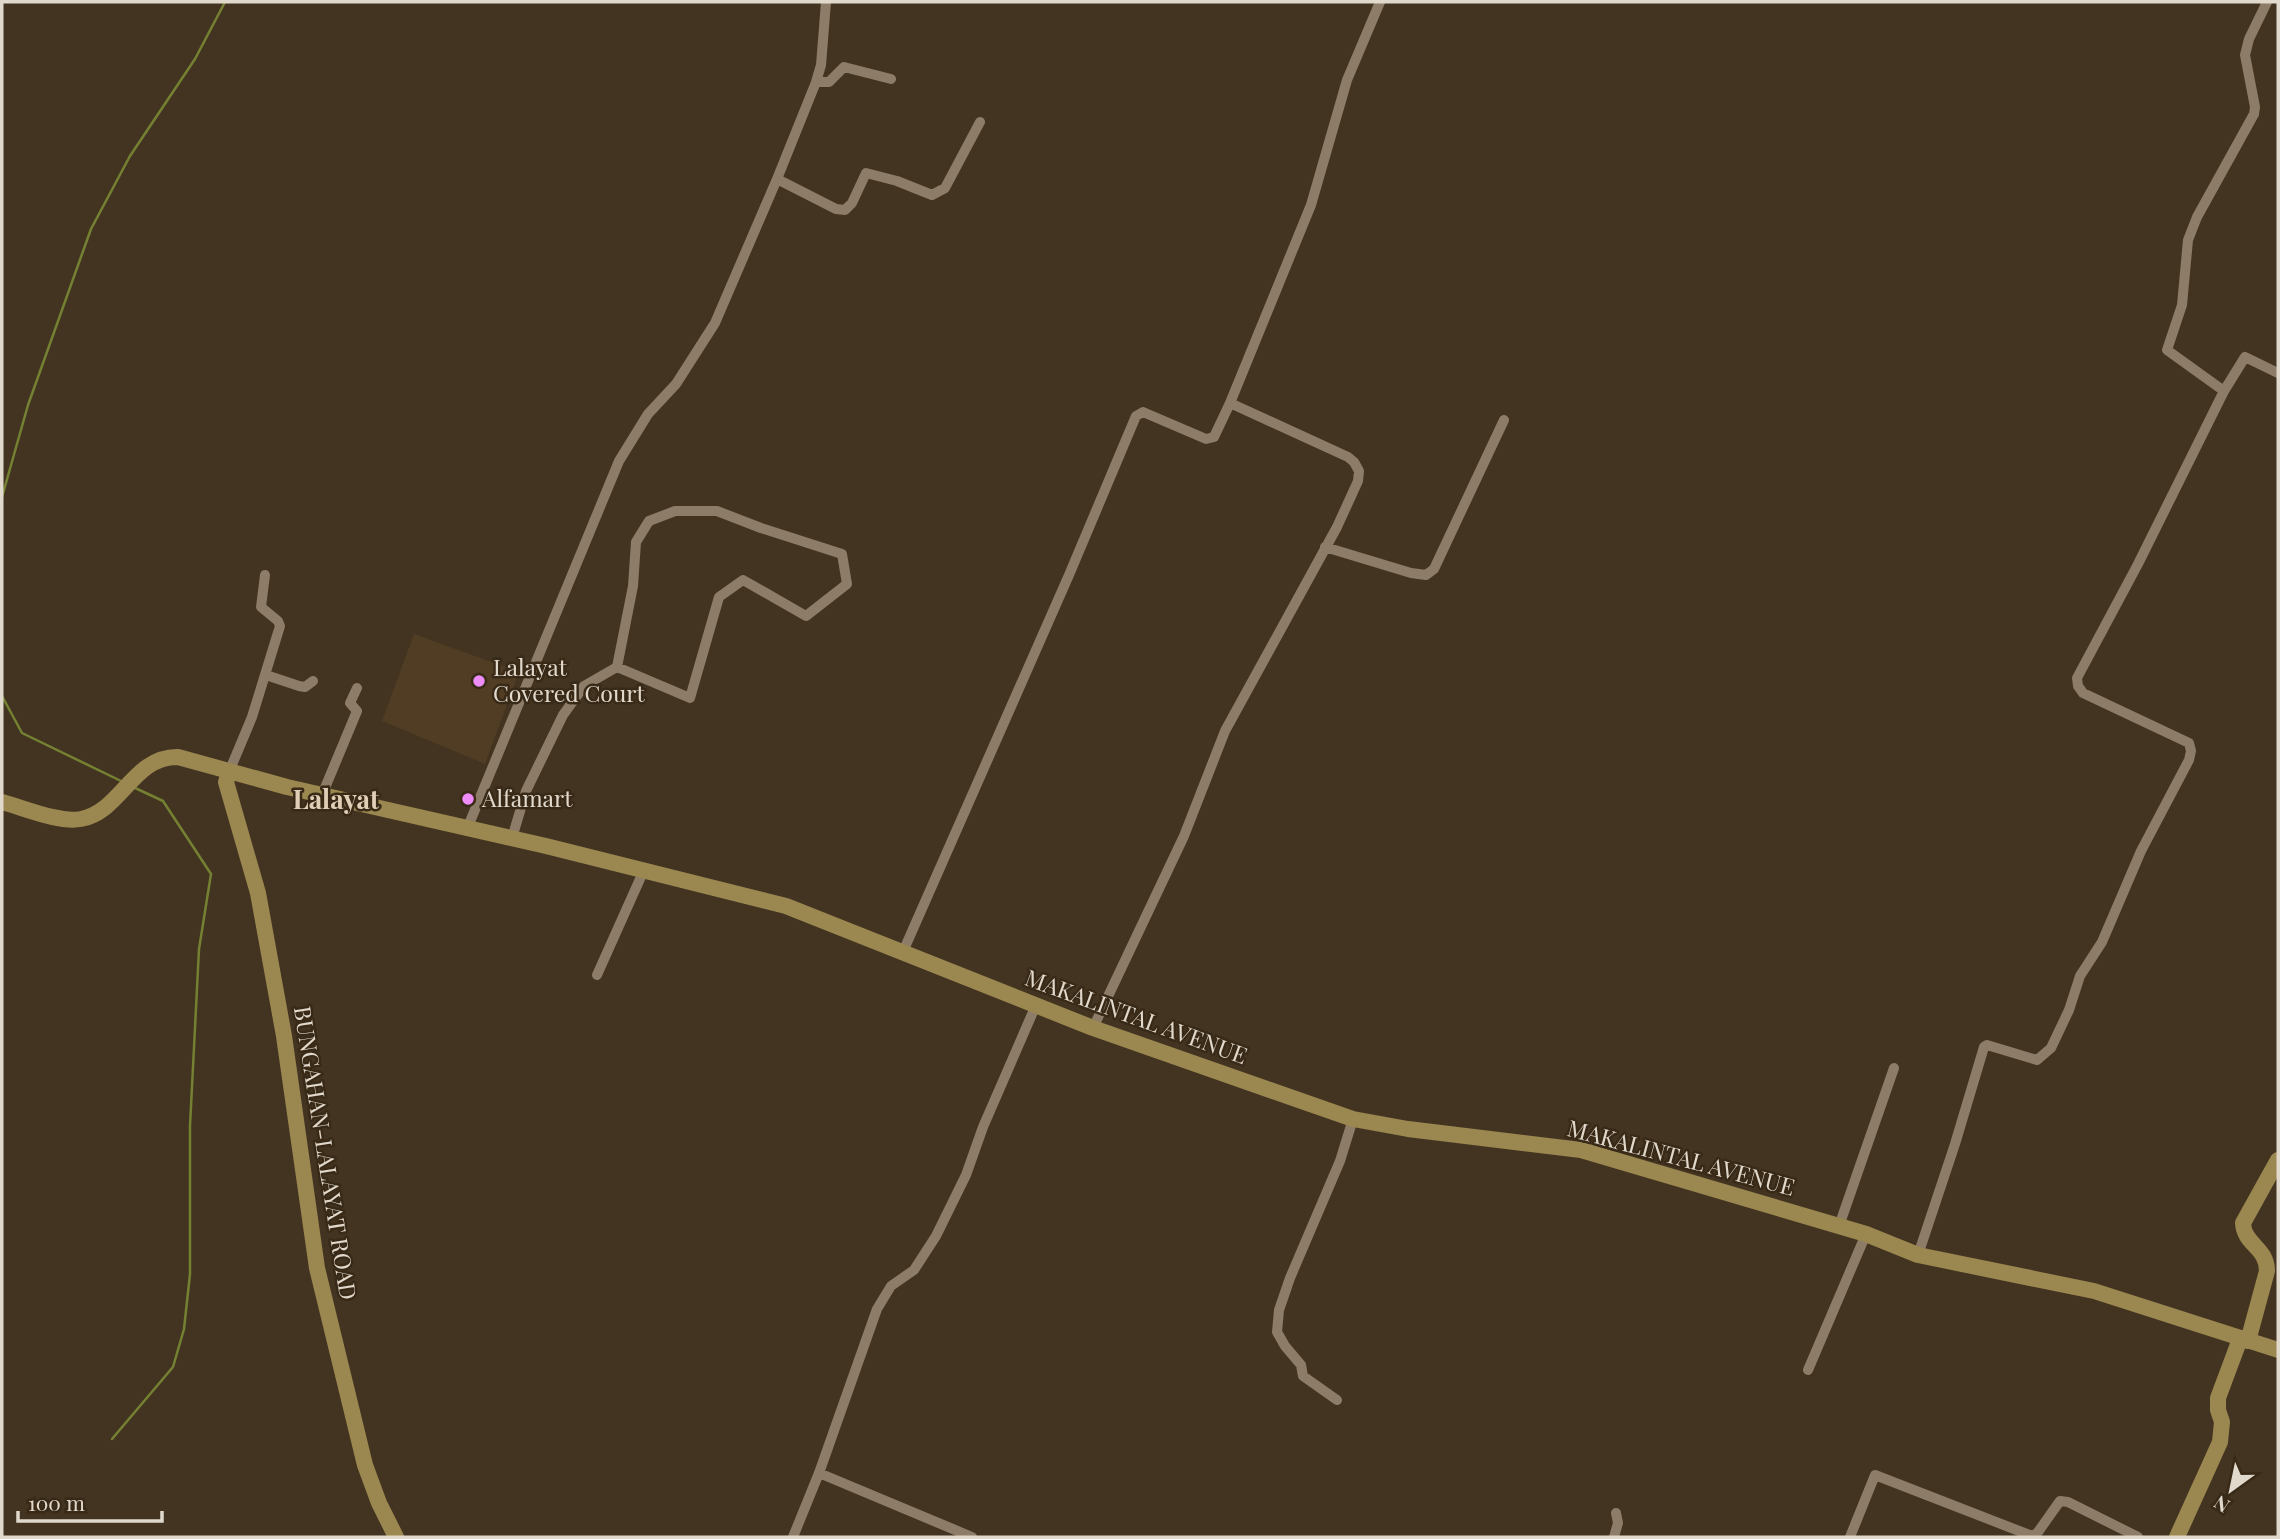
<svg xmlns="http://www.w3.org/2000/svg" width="2280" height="1539" viewBox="0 0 2280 1539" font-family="'Playfair Display',serif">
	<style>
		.built { fill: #503d23 }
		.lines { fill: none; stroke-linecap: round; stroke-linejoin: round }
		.stream { stroke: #758132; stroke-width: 2.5 }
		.street { stroke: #8d7c67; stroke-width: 10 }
		.secondary { stroke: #9b8750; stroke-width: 16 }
		.poi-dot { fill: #ee8cf8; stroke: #382a17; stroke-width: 2.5 }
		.labels { text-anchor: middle; stroke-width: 5; stroke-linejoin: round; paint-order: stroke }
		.poi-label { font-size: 23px; fill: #e2d9cd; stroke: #382a17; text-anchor: start }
		.street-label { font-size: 23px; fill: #e2d9cd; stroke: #382a17 }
		.quarter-label { font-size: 26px; font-weight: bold; fill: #e0ceb6; stroke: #382a17 }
	</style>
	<rect width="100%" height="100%" fill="#433421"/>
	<path class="built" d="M414 634 519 672 485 764 382 721Z"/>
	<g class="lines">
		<path class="stream" d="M2 497 28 405 91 229 130 156 195 59 225 2
			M2 696 22 733 121 781
			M112 1439 173 1367 184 1329 190 1274V1126L199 949 211 874 163 801 133 787"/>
		<path class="street" d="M816 82H829L844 67 891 79
			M777 179 836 209 845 210 852 203 866 173 897 181 932 195 945 188 980 122
			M2224 391 2245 357 2278 373
			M1325 547 1411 573 1426 575 1434 569 1504 420
			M266 675 299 686 305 687 313 681
			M229 772 252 717 280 626 278 621 261 607 265 575
			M322 795 357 711 350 703 357 688
			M467 829 619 461 648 414 676 384 715 323 777 179 816 82 821 65 826 2
			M512 838 526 791 563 715 584 686 617 667 633 586 636 542 649 521 675 511H717L761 528 842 554 847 584 806 616 743 580 719 597 690 698 617 667
			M902 954 1069 575 1136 416 1143 412 1206 439 1214 437 1230 403 1311 205 1347 80 1380 2
			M597 975 644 870
			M1093 1028 1184 836 1225 731 1337 527 1358 481 1359 471 1354 462 1348 457 1230 403
			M1839 1226 1894 1068
			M1918 1255 1955 1144 1984 1047 1987 1045 2037 1060 2051 1048 2069 1010 2080 976 2102 942 2141 851 2189 760 2191 751 2189 743 2083 693 2078 686 2077 678 2138 564 2224 391 2167 350 2182 305 2188 240 2197 217 2254 114 2255 107 2245 55 2249 39 2267 2
			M1808 1370 1866 1234
			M1337 1400 1303 1376 1301 1365 1285 1346 1277 1332 1279 1310 1290 1278 1340 1161 1353 1119
			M819 1473 972 1537
			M793 1537 819 1473 877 1309 891 1286 914 1270 936 1236 966 1175 983 1127 1036 1005
			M1614 1537 1618 1523 1616 1513
			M1850 1537 1875 1475 2027 1534 2033 1536 2038 1532 2060 1501 2068 1502 2138 1537"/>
		<path class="secondary" d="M229 772 226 782 258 893 284 1036 317 1268 365 1465 379 1503 396 1537
			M2 802C24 808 59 823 81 819 121 812 133 756 178 757L287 787 546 846 786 906 1093 1028 1353 1119 1408 1129 1581 1150 1866 1234 1918 1255 2094 1291 2278 1350
			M2248 1341 2267 1271C2267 1247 2244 1245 2243 1223L2278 1160
			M2177 1537 2220 1442 2222 1422 2218 1410V1398L2240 1339"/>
	</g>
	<g class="poi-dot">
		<circle cx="479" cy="681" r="7"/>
		<circle cx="468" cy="799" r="7"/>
	</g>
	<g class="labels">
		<g class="poi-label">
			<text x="493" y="676">Lalayat<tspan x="493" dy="26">Covered Court</tspan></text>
			<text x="482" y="807">Alfamart</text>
		</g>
		<g class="street-label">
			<text transform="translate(1136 1017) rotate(20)" y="8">MAKALINTAL AVENUE</text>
			<text transform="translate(325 1153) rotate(81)" y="8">BUNGAHAN-LALAYAT ROAD</text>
			<text transform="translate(1681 1158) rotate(15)" y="8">MAKALINTAL AVENUE</text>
		</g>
		<g class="quarter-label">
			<text x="336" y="809">Lalayat</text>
		</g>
	</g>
	<rect width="2280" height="1539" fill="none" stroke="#e2d9cd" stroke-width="7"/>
	<g transform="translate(2231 1490) rotate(213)" stroke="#382a17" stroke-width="5" paint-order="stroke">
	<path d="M0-5L12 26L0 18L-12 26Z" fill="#e2d9cd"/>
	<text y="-10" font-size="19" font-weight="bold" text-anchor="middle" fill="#e2d9cd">N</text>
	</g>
	<path d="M18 1511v10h144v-10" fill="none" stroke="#e2d9cd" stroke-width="3.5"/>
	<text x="28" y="1511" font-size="21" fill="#e2d9cd" stroke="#382a17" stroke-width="5" paint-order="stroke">100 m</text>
</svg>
